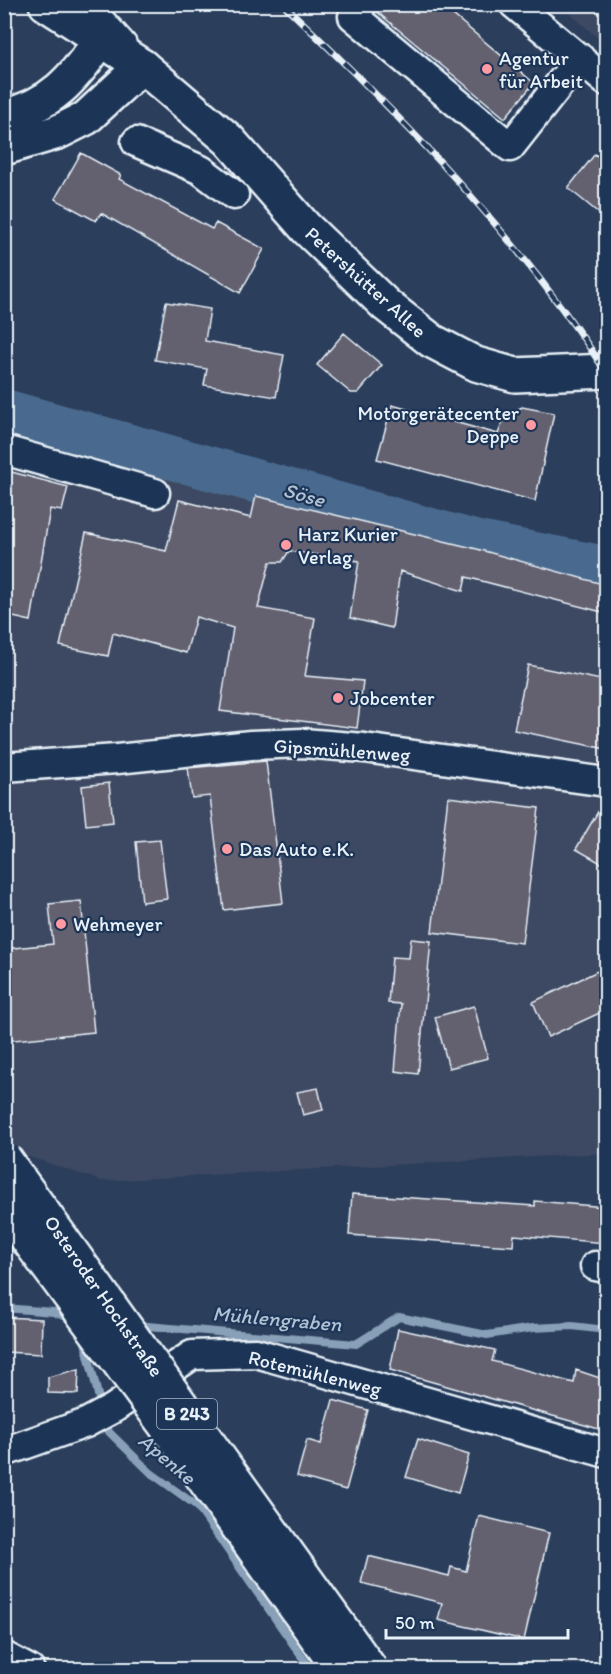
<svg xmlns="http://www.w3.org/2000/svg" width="611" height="1674" viewBox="0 0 611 1674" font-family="Itim,sans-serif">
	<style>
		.built { fill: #3c4862 }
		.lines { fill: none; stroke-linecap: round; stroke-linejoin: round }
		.stream { stroke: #88a0b8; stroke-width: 8 }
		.river { stroke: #486a8e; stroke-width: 44 }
		.building { fill: #63606f; stroke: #e8f1f8; stroke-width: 1.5 }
		.minor-casing { stroke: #e8f1f8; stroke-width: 33 }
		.major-casing { stroke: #e8f1f8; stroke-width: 38 }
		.highway-casing { stroke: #e8f1f8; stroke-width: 38 }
		.minor { stroke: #1d3557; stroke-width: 28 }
		.major { stroke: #1d3557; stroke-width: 33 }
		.highway { stroke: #1d3557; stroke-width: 33 }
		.rail-casing { stroke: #e8f1f8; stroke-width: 7 }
		.rail { stroke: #1d3557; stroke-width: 4.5; stroke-dasharray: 14; stroke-linecap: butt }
		.highway-bridge-casing { stroke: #e8f1f8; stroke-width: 38; stroke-linecap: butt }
		.highway-bridge { stroke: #1d3557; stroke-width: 33 }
		.poi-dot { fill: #ff9aa2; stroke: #1d3557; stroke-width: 2 }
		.labels { text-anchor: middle; stroke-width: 4.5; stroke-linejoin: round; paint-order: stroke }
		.shield { fill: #1d3557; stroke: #abb9c8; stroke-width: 1.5 }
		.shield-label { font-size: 18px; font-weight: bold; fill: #e8f1f8 }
		.poi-label { font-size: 20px; fill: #e8f1f8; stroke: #1d3557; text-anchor: start }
		.street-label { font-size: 20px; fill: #e8f1f8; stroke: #1d3557 }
		.water-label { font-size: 21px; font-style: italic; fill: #b0c2d3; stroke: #1d3557 }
	</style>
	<rect width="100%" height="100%" fill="#2b3e5c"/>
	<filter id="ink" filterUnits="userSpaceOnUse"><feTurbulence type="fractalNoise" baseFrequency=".0167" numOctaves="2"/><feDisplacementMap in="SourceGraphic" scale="12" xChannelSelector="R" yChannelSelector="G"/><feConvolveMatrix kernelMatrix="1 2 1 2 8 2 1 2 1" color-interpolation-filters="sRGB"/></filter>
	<g filter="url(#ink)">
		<path class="built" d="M560 5H606V45Z
			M4 425 256 496 606 578V1153L102 1181 5 1149Z"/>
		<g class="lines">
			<path class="stream" d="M4 1248 23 1251
				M4 1308 53 1312 72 1319
				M136 1325 356 1344 399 1317 487 1335 533 1328 572 1326 606 1330
				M83 1334 101 1407
				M105 1418 109 1432 151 1473 197 1506 311 1670"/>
			<path class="river" d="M4 411 474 542 606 568"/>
		</g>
		<path class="building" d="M378 4H440L534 83 505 118 376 11Z
			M81 153 121 175 119 179 212 229 216 223 264 249 240 293 101 213 96 221 55 199Z
			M595 154 606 163V219L568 188Z
			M166 302 210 309 205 341 284 355 276 397 204 385 207 369 155 360Z
			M344 333 382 365 358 393H351L317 365Z
			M392 405 498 434 505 416 522 407 554 413 535 501 377 459Z
			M4 470 68 487 62 511 50 509 31 621 4 615Z
			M256 496 477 549 606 585V613L466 577 463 591 400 571 392 628 350 618 359 561 289 551 282 562H270L258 608 315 618 305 676 363 681 357 728 220 711 233 628 196 617 186 653 113 633 108 656 60 646 86 533 166 551 179 500 251 518Z
			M528 665 606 681V749L514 730Z
			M266 761 283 903 224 910 210 796 192 798 188 768Z
			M109 783 113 822 86 825 82 786Z
			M448 797 539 808 522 943 432 932Z
			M606 798V866L576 849Z
			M160 840 167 899 142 902 136 842Z
			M81 901 94 1032 4 1041V949L53 944 49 904Z
			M411 939 431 941 418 1074 395 1071 401 1004 388 1003 392 957 409 958Z
			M606 967V1010L548 1037 533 1002Z
			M474 1006 488 1058 449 1068 435 1017Z
			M318 1088 323 1110 303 1115 297 1092Z
			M352 1194 535 1206V1201L606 1207V1243L514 1235 513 1246 349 1235Z
			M4 1317 42 1319 41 1354 4 1352Z
			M398 1329 495 1350 492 1361 574 1383 576 1370 606 1380V1431L390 1370Z
			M79 1369 78 1394 48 1393V1377Z
			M333 1400 368 1410 346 1490 297 1476 307 1440 321 1444Z
			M418 1439 469 1455 458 1493 406 1477Z
			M479 1516 549 1533 524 1640 438 1620 442 1603 361 1583 368 1556 449 1576 451 1567 466 1571Z"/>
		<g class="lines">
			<g class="minor-casing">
				<path id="minor" d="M85 4 122 45
					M362 4 353 16 510 147 580 58
					M514 4 606 81
					M136 142 201 170 234 195
					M4 450 155 493
					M4 767 117 759 251 745 303 743 364 748 606 782
					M595 1266 606 1268
					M4 1452 86 1423 114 1408 192 1355 256 1353 606 1453
					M4 1656 30 1670"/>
			</g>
			<g class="major-casing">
				<path id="major" d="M46 4 142 66 229 140 306 228 386 305 432 341 476 364 515 375 606 371"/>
			</g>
			<g class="highway-casing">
				<path id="highway" d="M4 116C51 106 74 78 100 41
					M4 148 58 132 86 118 142 66"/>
			</g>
			<use href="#minor" class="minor"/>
			<use href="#major" class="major"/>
			<use href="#highway" class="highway"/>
			<g class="rail-casing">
				<path id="rail" d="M283 4C401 116 518 236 606 372"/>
			</g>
			<use href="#rail" class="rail"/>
			<g class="highway-bridge-casing">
				<path id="highway-bridge" d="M4 1158 371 1670
					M4 1207 174 1437 340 1670"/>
			</g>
			<use href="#highway-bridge" class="highway-bridge"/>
		</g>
	</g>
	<g class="poi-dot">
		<circle cx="487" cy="69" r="6"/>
		<circle cx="531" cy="425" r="6"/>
		<circle cx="286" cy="545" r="6"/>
		<circle cx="338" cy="698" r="6"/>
		<circle cx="227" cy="849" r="6"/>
		<circle cx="61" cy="924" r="6"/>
	</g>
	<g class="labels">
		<rect class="shield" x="157" y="1399" width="60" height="30" rx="4.5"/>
		<g class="shield-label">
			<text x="187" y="1420">B 243</text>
		</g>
		<g class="poi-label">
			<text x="499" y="65">Agentur<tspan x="499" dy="23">für Arbeit</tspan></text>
			<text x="519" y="420" text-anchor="end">Motorgerätecenter<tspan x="519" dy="23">Deppe</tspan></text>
			<text x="298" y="541">Harz Kurier<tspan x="298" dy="23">Verlag</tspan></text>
			<text x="350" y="705">Jobcenter</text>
			<text x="239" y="856">Das Auto e.K.</text>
			<text x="73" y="931">Wehmeyer</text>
		</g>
		<g class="street-label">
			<text transform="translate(366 282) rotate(42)" y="7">Petershütter Allee</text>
			<text transform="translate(342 750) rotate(4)" y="7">Gipsmühlenweg</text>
			<text transform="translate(104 1296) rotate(55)" y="7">Osteroder Hochstraße</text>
			<text transform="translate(315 1373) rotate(14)" y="7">Rotemühlenweg</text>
		</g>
		<g class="water-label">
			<text transform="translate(304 495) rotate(16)" y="7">Söse</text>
			<text transform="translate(277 1319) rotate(5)" y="7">Mühlengraben</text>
			<text transform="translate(167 1459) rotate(40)" y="7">Apenke</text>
		</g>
	</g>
	<rect width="611" height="1674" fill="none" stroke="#1d3557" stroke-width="24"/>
	<rect x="12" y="12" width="587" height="1650" fill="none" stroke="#e8f1f8" stroke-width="2" filter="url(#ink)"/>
	<path d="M386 1629v9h182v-9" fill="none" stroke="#e8f1f8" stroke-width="3"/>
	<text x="395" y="1629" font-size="18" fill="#e8f1f8" stroke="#1d3557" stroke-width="4.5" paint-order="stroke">50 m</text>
</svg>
